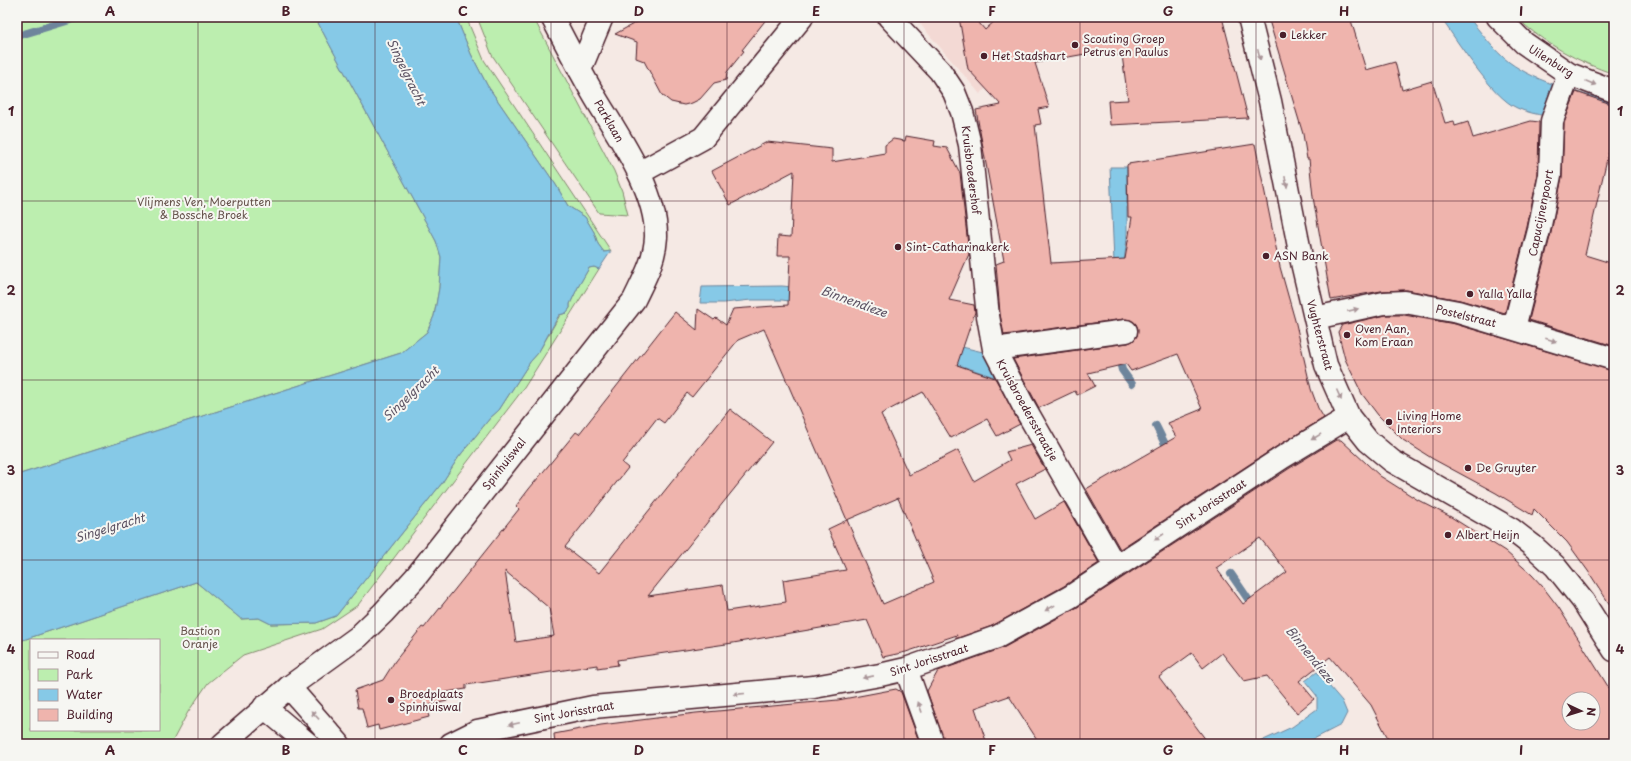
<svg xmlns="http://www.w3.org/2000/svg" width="1631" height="761" viewBox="0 0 1631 761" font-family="'Playpen Sans',sans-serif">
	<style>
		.built { fill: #f3d9d4 }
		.green { fill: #bceeaf; stroke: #83866d; fill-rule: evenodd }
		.water { fill: #86c9e7; stroke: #6e859c }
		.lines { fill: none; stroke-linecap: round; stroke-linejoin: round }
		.stream { stroke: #6e859c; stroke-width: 8 }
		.building { fill: #efb4ad; stroke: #4a1f2b; fill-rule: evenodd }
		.minor-casing { stroke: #4a1f2b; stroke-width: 25 }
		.secondary-casing { stroke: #4a1f2b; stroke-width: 25 }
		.minor { stroke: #f6f6f2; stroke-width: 22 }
		.secondary { stroke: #f6f6f2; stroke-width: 22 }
		.oneway { fill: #a99598 }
		.grid { fill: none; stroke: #4a1f2b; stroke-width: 1; stroke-opacity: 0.55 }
		.poi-dot { fill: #4a1f2b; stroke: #f6f6f2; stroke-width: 1.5 }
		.labels { text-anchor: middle; stroke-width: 4; stroke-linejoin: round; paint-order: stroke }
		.poi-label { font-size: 11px; fill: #4a1f2b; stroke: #f6f6f2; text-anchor: start }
		.street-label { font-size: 11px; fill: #4a1f2b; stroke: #f6f6f2 }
		.park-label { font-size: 11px; fill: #66534c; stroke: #f6f6f2 }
		.water-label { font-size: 12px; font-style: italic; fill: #5c5263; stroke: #f6f6f2 }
		.neatline { fill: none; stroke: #4a1f2b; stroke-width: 1.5 }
		.grid-label { font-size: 13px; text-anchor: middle; font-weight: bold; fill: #4a1f2b }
	</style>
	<rect width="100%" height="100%" fill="#f5e9e4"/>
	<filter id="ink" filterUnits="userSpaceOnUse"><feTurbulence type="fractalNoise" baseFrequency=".025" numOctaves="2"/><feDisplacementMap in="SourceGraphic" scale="8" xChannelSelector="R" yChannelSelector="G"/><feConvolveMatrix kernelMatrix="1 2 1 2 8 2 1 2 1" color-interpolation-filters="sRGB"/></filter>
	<g filter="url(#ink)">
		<path class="built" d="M914 17H1057L1058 19 980 94Z"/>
		<path class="green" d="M17 17H315L326 38 436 241 441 257 439 288 434 316 427 332 401 353 17 475Z
			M456 17H466L484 60 611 251 604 252 598 244 594 232 585 217 568 206 556 185 487 85 471 54Z
			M477 17H533L614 171 622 191 628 215 599 213 492 55Z
			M1516 17H1614V74C1578 62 1543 43 1516 17Z
			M594 267 599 269 524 388 358 605 322 629 243 655 208 683 188 712 171 744H17V642L196 582 241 619 259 618 271 624 316 623 336 616 442 483 458 458 490 418 499 410 530 362 538 353 560 315 566 313 570 308V304L578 287 589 268ZM31 640H159V730H31Z"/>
		<path class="water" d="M315 17H456L471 54 487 85 556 185 568 206 585 217 594 232 598 244 604 252 611 251 599 269 594 267 589 268 578 287 570 304V308L566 313 559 315 538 353 530 362 499 410 490 418 458 458 442 483 336 616 316 623 271 624 259 618 241 619 196 582 17 642V475L401 353 427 332 434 316 439 288 441 257 436 241 326 38Z
			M1440 17H1468C1481 32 1493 50 1509 62 1539 84 1579 92 1614 103V133C1602 129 1589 123 1576 121 1557 117 1535 116 1517 108 1492 97 1457 40 1440 17Z
			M1110 167H1127V238L1124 262H1114Z
			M782 286 824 290 958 346 987 353 994 377 953 363 824 306 782 300H751L724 303H700L702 287Z
			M1317 672 1342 701 1347 713 1341 725 1304 744H1255L1292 727 1317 709V696L1305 681Z"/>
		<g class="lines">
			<path class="stream" d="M17 36 80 17
				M1114 339 1122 370 1132 384
				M1156 426 1169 452
				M1231 574 1248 599"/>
		</g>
		<path class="building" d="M646 17H768L742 50 744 51 727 72 726 80 714 83 700 99 692 103 684 105 671 102 662 95 644 61 636 58 637 42 615 34Z
			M959 17H974L985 30 999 17H1222L1248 118 1110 125 1108 101 1128 100 1122 55 1102 56V51L1035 63 1049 107 1038 109 1041 124 1035 125 1051 263 1125 259 1132 217H1128L1127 165 1128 164 1255 144 1280 267 1296 324 1311 389 1318 408 1324 418 1276 447 1120 549 1086 489 1176 437 1168 423 1202 409 1178 354 1131 371 1126 364 1088 373 1095 386 1077 395 1075 391 1039 408 1013 359 1128 343 1133 341 1137 336 1138 329 1136 324 1131 320 1124 319 1004 335 1000 314 996 264 1004 261 976 110 1001 105 968 69Z
			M1268 17H1350L1366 70 1395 62 1402 90 1432 81 1445 123 1454 121 1455 126 1468 122 1473 138 1531 121 1539 122 1538 174 1527 227 1505 313 1460 300 1407 290 1381 291 1331 300 1313 197 1309 159H1307L1303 134Z
			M1576 92 1614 105V151L1609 150 1585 255 1614 264V346L1529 320 1551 233 1562 177 1564 123Z
			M906 136 935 141 934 146 947 148 960 173 969 254 949 300 974 305 975 312 957 365 995 378 1020 424 997 436 987 419 951 438 923 392 881 414 909 475 958 450 974 481 1010 460 1006 452 1031 445 1045 469 1016 484 1035 519 1064 502 1099 563 1064 586 992 626 955 639 957 635 906 652 883 657 867 620 733 643 617 660 618 665 597 668V665L466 685V689L446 692 447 701 426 706 429 717 379 730 378 725 367 728 362 708H358L355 690 383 680 395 661 422 627 424 628 519 509 516 506 529 489 576 432 579 434 675 312 697 330 698 309 714 320 716 318 726 325 733 309 788 305 790 256H777L778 236 791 237 794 171 730 205 712 171 767 142 832 149V162L885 153V145L893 139 905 141ZM764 329 847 520 898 498 934 582 883 604 847 520 828 529 846 570 783 580 786 602 727 611 723 585 648 596 772 442 730 409 599 573 565 547 628 468 622 463 657 418 664 423 687 393 692 397 738 340ZM505 571 549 608 554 636 516 642Z
			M1386 315H1404L1455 324 1614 371V611L1588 571 1567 542 1534 509 1532 515 1496 493 1433 459 1403 440 1378 415 1362 394 1345 359 1338 332 1342 325Z
			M1336 440H1341L1380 476 1418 500 1451 517 1505 551 1532 575 1543 587 1559 608 1614 696V744H1391L1371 705 1330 657 1299 681 1314 699 1297 713 1267 676 1244 681 1222 653 1203 668 1192 653 1159 677 1209 744H1040L1009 696 975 708 987 744H945L927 691 938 671 1003 648 1076 608 1290 468ZM1260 538 1287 572 1243 604 1216 568ZM1569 699H1593V723H1569Z
			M896 689 901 692 920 744H555L554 734 601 725 696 713 838 700Z"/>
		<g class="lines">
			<g class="minor-casing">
				<path id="minor" d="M889 17 940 71 954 92 962 112 970 145 988 316 994 349 1023 405 1115 566
					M1249 17 1270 101 1303 267 1326 365 1349 417 1368 441 1392 461 1511 529 1533 546 1555 566 1583 601 1614 650
					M1498 17 1524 43 1569 74 1614 91
					M580 70 602 17
					M639 173 703 138 802 17
					M1315 318 1384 303 1405 302 1458 312 1614 359
					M1514 328 1539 230 1550 175 1552 121 1569 74
					M994 349 1126 331
					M906 669 933 744
					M289 687 339 744
					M264 707 308 744
					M451 744 477 731 593 707 814 687 880 675 906 669 997 637 1070 597 1283 457 1349 417"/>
			</g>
			<g class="secondary-casing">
				<path id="secondary" d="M223 744 289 687 358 637 383 613 415 578 634 300C644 279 655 260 656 237 657 190 618 136 595 97 580 71 566 44 552 17"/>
			</g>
			<use href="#minor" class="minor"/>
			<use href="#secondary" class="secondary"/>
		</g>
		<defs><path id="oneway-solid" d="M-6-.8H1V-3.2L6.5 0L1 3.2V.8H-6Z"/></defs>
		<g class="oneway">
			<use href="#oneway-solid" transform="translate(1259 55) rotate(76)"/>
			<use href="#oneway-solid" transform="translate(1591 83) rotate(23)"/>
			<use href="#oneway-solid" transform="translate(1286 182) rotate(79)"/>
			<use href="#oneway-solid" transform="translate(1353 310) rotate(-13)"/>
			<use href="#oneway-solid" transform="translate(1551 340) rotate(17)"/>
			<use href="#oneway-solid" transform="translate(1339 395) rotate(66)"/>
			<use href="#oneway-solid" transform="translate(1316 437) rotate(149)"/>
			<use href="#oneway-solid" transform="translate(1159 537) rotate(147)"/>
			<use href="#oneway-solid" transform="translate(1050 608) rotate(151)"/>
			<use href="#oneway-solid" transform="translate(868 677) rotate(169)"/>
			<use href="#oneway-solid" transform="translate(739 694) rotate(175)"/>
			<use href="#oneway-solid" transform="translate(920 707) rotate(-110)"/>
			<use href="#oneway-solid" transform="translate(315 715) rotate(-133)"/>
			<use href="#oneway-solid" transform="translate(514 724) rotate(168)"/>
		</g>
	</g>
	<path class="grid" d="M198 17V744M375 17V744M551 17V744M727 17V744M904 17V744M1080 17V744M1256 17V744M1433 17V744M17 201H1614M17 380H1614M17 560H1614"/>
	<g class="poi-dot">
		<circle cx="1283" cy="35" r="4"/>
		<circle cx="1075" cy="45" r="4"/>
		<circle cx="984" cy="56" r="4"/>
		<circle cx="898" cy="247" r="4"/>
		<circle cx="1266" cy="256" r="4"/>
		<circle cx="1470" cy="294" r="4"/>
		<circle cx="1347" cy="335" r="4"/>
		<circle cx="1389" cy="422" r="4"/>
		<circle cx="1468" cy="468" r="4"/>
		<circle cx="1448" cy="535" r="4"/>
		<circle cx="391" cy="700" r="4"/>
	</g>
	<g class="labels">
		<g class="poi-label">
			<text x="1291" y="39">Lekker</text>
			<text x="1083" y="43">Scouting Groep<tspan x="1083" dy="13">Petrus en Paulus</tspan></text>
			<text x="992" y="60">Het Stadshart</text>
			<text x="906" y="251">Sint-Catharinakerk</text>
			<text x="1274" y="260">ASN Bank</text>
			<text x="1478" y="298">Yalla Yalla</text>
			<text x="1355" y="333">Oven Aan,<tspan x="1355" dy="13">Kom Eraan</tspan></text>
			<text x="1397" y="420">Living Home<tspan x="1397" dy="13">Interiors</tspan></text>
			<text x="1476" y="472">De Gruyter</text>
			<text x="1456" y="539">Albert Heijn</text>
			<text x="399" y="698">Broedplaats<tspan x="399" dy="13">Spinhuiswal</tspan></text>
		</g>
		<g class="street-label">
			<text transform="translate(1551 61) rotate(32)" y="4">Uilenburg</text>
			<text transform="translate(609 121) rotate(60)" y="4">Parklaan</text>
			<text transform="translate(971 170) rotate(83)" y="4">Kruisbroedershof</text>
			<text transform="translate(1541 213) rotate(-79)" y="4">Capucijnenpoort</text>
			<text transform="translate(1466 316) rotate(14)" y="4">Postelstraat</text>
			<text transform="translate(1320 335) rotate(75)" y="4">Vughterstraat</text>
			<text transform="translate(1027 410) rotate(61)" y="4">Kruisbroedersstraatje</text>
			<text transform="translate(504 464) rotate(-52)" y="4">Spinhuiswal</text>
			<text transform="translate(1211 504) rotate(-33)" y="4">Sint Jorisstraat</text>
			<text transform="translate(929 660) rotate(-18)" y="4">Sint Jorisstraat</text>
			<text transform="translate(574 712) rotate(-10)" y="4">Sint Jorisstraat</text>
		</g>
		<g class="park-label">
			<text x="204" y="206">Vlijmens Ven, Moerputten<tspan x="204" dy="13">&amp; Bossche Broek</tspan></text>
			<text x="200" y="635">Bastion<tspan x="200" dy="13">Oranje</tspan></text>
		</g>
		<g class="water-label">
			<text transform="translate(406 72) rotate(64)" y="4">Singelgracht</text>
			<text transform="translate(854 302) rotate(20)" y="4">Binnendieze</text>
			<text transform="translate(411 394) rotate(-44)" y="4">Singelgracht</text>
			<text transform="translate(110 528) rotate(-17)" y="4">Singelgracht</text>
			<text transform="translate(1310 655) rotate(51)" y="4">Binnendieze</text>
		</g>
	</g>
	<rect width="1631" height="761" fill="none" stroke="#f6f6f2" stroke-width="44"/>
	<rect x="30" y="639" width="130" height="92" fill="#f6f6f2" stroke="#b1a0a2"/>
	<rect x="38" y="652" width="20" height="6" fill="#f6f6f2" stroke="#b1a0a2"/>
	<text x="66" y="659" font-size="12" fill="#4a1f2b">Road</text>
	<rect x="38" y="669" width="20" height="12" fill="#bceeaf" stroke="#b1a0a2"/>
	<text x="66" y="679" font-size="12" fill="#4a1f2b">Park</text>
	<rect x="38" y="689" width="20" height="12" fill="#86c9e7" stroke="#b1a0a2"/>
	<text x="66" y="699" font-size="12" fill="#4a1f2b">Water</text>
	<rect x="38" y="709" width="20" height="12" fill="#efb4ad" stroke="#b1a0a2"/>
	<text x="66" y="719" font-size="12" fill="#4a1f2b">Building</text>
	<g transform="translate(1581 711) rotate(94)"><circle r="19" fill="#f6f6f2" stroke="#b1a0a2"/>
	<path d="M0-3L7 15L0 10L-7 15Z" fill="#4a1f2b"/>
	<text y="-6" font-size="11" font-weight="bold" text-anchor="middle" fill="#4a1f2b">N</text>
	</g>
	<rect x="22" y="22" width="1587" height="717" class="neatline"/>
	<g class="grid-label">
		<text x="110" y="16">A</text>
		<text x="286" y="16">B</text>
		<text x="463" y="16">C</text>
		<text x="639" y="16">D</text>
		<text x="816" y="16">E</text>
		<text x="992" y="16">F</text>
		<text x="1168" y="16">G</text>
		<text x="1344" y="16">H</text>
		<text x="1521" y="16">I</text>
		<text x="11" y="116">1</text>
		<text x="1620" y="116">1</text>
		<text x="11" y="295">2</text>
		<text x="1620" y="295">2</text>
		<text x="11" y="475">3</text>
		<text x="1620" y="475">3</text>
		<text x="11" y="654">4</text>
		<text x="1620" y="654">4</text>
		<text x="110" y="755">A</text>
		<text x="286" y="755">B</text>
		<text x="463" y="755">C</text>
		<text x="639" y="755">D</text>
		<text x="816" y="755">E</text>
		<text x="992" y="755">F</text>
		<text x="1168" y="755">G</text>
		<text x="1344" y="755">H</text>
		<text x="1521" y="755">I</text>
	</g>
</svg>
